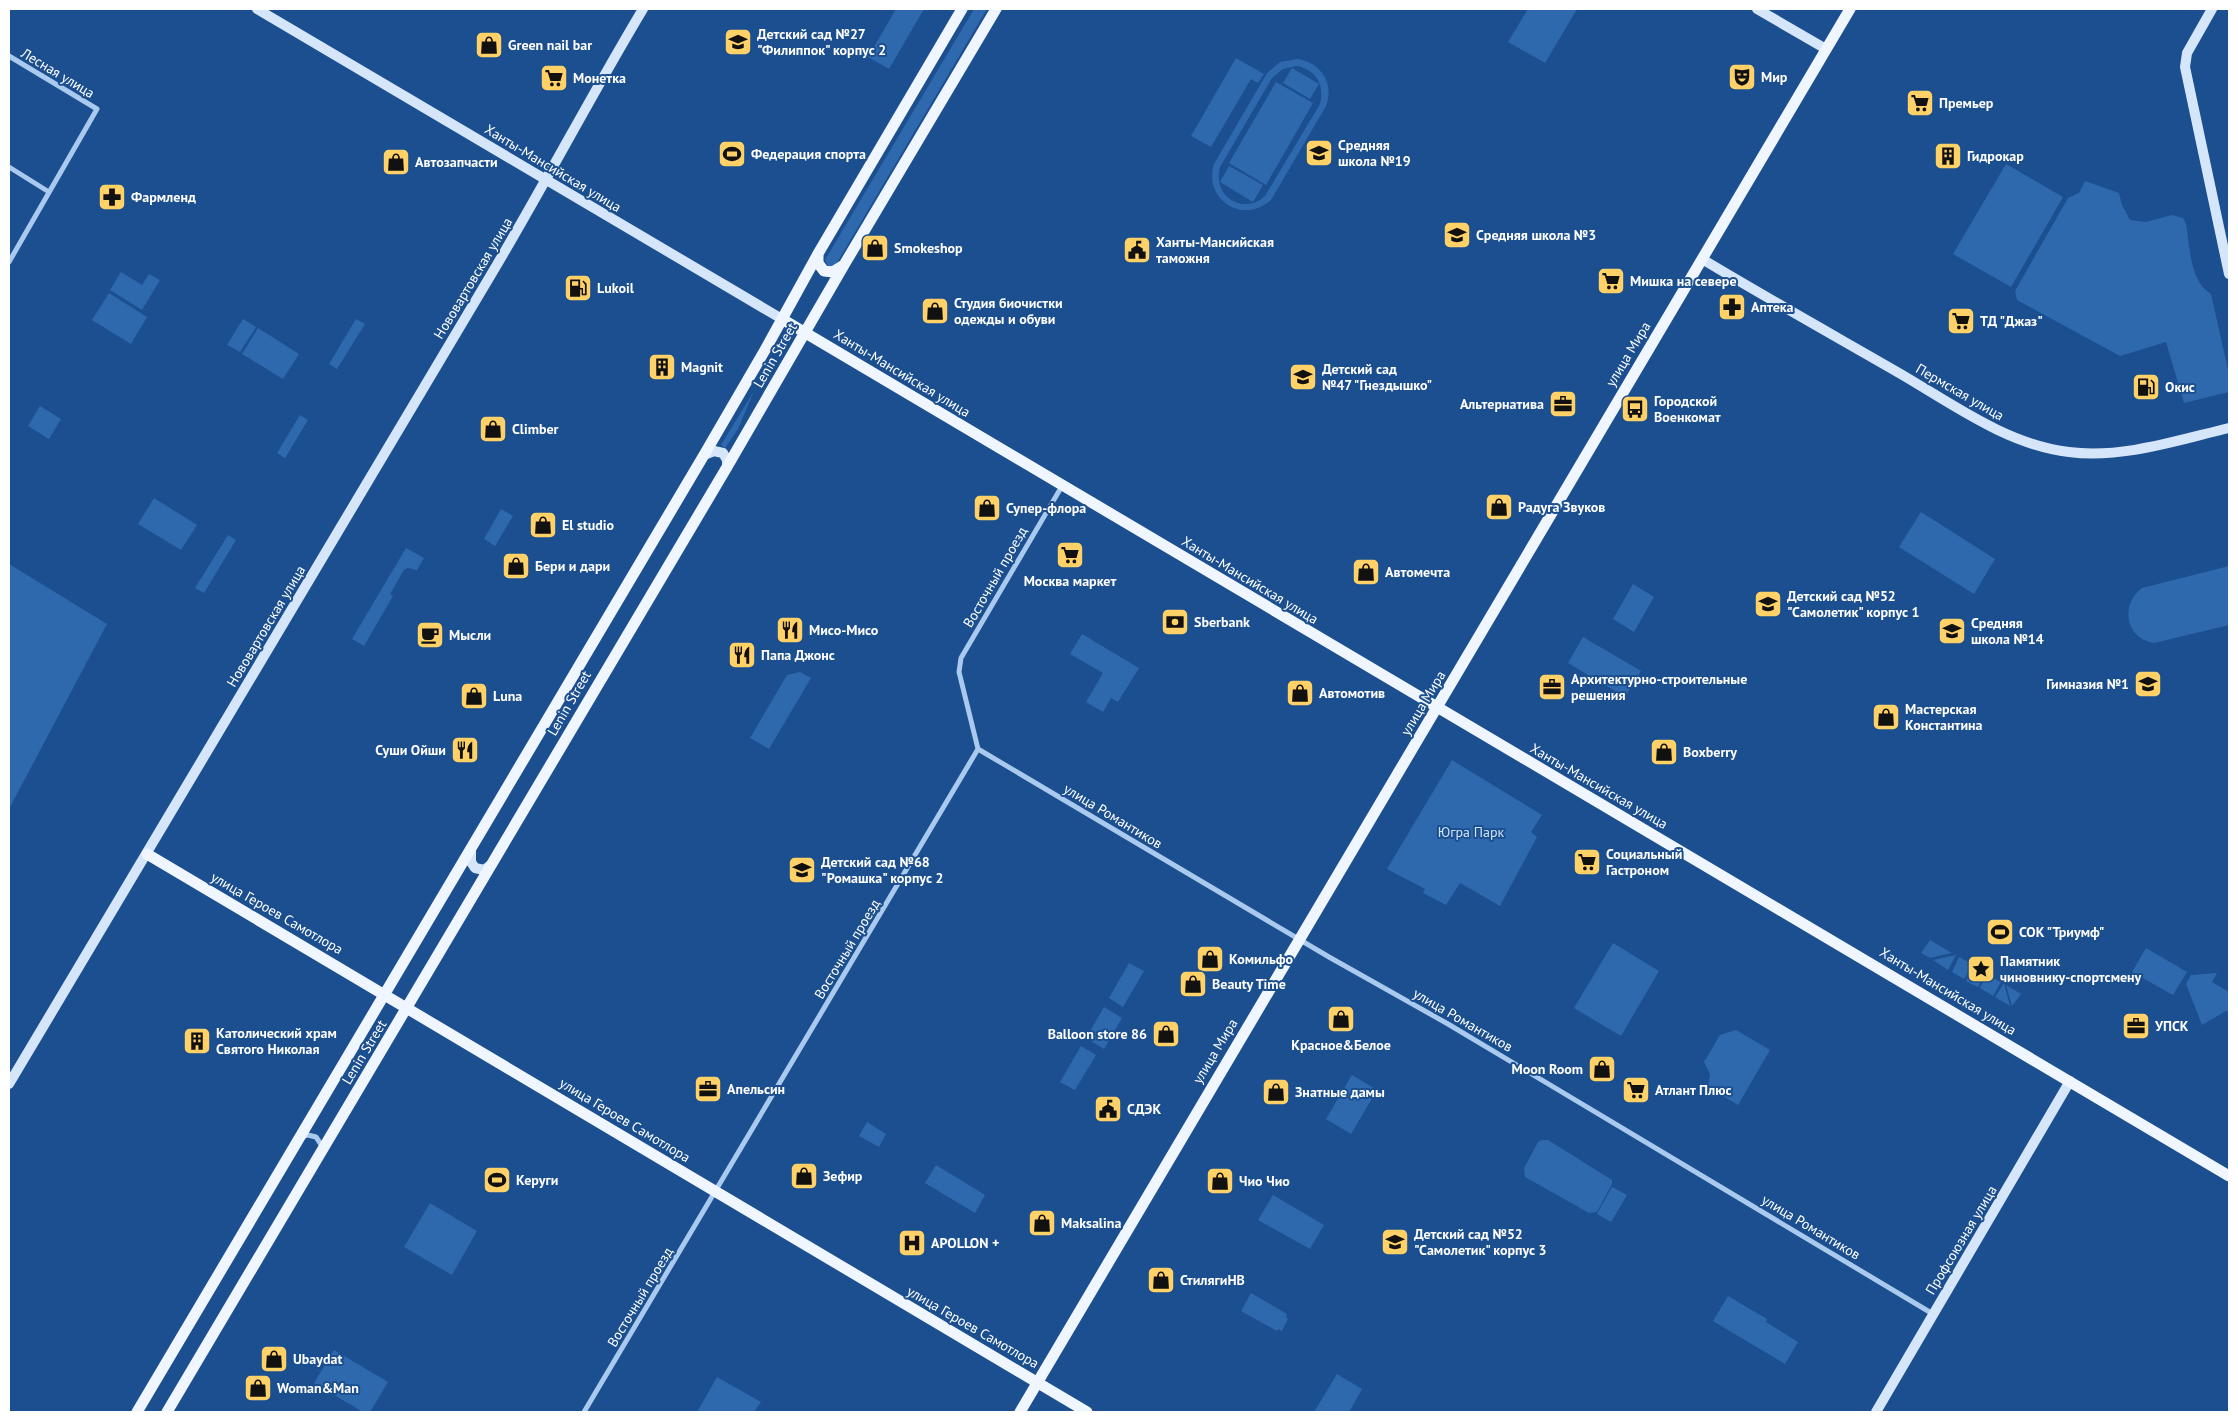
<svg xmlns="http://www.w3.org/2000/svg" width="2238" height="1421" viewBox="0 0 2238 1421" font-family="'PT Sans',sans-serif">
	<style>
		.green { fill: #2e69ad; fill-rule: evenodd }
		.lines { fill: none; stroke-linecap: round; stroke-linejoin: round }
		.street { stroke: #a9c9ee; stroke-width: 5 }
		.secondary { stroke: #d6e6fa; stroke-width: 10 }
		.primary { stroke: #f0f6ff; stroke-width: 11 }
		.labels { text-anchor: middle; stroke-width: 4; stroke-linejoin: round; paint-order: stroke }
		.poi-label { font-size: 14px; font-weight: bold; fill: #fff; stroke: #1b4f8f; text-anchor: start }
		.street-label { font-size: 14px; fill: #fff; stroke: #1b4f8f }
		.park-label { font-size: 14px; fill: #cfe3fa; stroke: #1b4f8f }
	</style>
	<rect width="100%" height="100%" fill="#1b4f8f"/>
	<path class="green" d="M896 9H924L889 69 868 57Z
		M974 9H987L835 266H828L825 260Z
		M1528 9H1577L1545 63 1508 42Z
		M1236 58 1264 74 1258 83 1251 79 1211 147 1191 136Z
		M1297 59C1320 62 1335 83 1326 106L1271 200C1243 225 1203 200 1214 164L1267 73 1280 62ZM1296 66C1316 69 1325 85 1320 104L1265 196C1243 216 1212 196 1220 167L1272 78 1283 69Z
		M1292 68 1319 84 1310 99 1283 83Z
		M1276 82 1313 103 1266 185 1229 163Z
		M2006 164 2063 197 2011 287 1953 254Z
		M1229 166 1263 185 1253 202 1220 182Z
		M2085 181 2119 193 2122 205 2130 220 2146 222 2172 215 2183 218 2186 224C2190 247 2190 282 2211 294L2229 374V392L2184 403 2166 342 2120 356 2017 300 2015 291 2068 198 2079 193Z
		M121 272 142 285 149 274 160 280 142 310 110 290Z
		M109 293 147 317 131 344 92 320Z
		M243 319 256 327 240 352 227 345Z
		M356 319 365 324 337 369 329 364Z
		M258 328 299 354 283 379 242 354Z
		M754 391 738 429 725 448 721 445Z
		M40 406 61 419 49 439 28 426Z
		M300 415 308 420 285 458 277 453Z
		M154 498 197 525 181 550 138 524Z
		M501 509 513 516 495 546 484 539Z
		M1921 512 1995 559 1974 594 1899 547Z
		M228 535 236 540 204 593 195 588Z
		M406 548 424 558 417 570 408 568 404 570 390 594 393 596 364 646 352 639Z
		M9 564 107 624 9 809Z
		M2229 566V625L2154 643C2125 638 2120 605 2142 588Z
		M1633 584 1654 597 1634 632 1613 619Z
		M1082 634 1139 668 1118 702 1111 698 1103 712 1086 702 1103 673 1070 654Z
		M1583 637 1641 671 1625 697 1568 663Z
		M800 672 811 678 769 749 750 738 787 675Z
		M1452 760 1542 815 1531 832 1537 837 1500 906 1460 883 1446 905 1423 893 1425 889 1387 869Z
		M1930 940 1952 953 1930 958 1921 953Z
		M1613 943 1659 971 1621 1036 1574 1008Z
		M2146 948 2187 972 2173 995 2132 972Z
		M1956 955 1948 970 1933 960Z
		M1959 957 1973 965 1964 979 1952 972Z
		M1129 963 1144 971 1123 1007 1109 998Z
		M1974 967 1979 973 1984 974 1978 987 1966 981Z
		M2217 973 2212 982 2229 992V1012L2226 1011 2202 1025 2186 984 2191 975Z
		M1987 975 2001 982 1993 996 1980 988Z
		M2004 983 2010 1006 1995 997Z
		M2006 985 2021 994 2012 1006Z
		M1104 1007 1122 1018 1104 1049 1086 1038Z
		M1736 1030 1770 1050 1738 1105 1708 1087 1710 1074 1704 1062 1720 1035Z
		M1081 1046 1096 1055 1075 1090 1060 1082Z
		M1352 1075 1377 1090 1351 1134 1326 1119Z
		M867 1122 886 1134 879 1147 859 1136Z
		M1542 1140H1548L1612 1180V1184L1597 1212 1589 1213 1525 1177 1524 1168 1538 1142Z
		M936 1165 985 1195 975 1213 925 1183Z
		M1612 1187 1627 1195 1611 1222 1597 1214Z
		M1273 1195 1324 1225 1310 1249 1258 1220Z
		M430 1203 477 1231 452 1275 404 1247Z
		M1251 1293 1287 1314 1286 1317 1288 1319 1282 1331 1278 1329 1277 1331 1241 1311Z
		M1728 1296 1767 1319 1766 1322 1798 1342 1785 1364 1713 1321Z
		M334 1350 388 1382 370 1412H363L314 1383Z
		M1337 1374 1362 1389 1349 1412H1314Z
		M717 1377 761 1402 754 1412H697Z"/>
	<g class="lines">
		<path class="street" d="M9 56 97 109 9 262
			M9 167 49 192
			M978 749 1329 957 1448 1024 1933 1314
			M302 1137 308 1135 316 1137 322 1146
			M584 1412 978 749 959 672 961 658 1062 486"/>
		<path class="secondary" d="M257 9 782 319
			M1757 9 1826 49
			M2212 9 2187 53 2185 67 2229 274
			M1702 259C1767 298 1833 335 1899 373 1951 403 2007 445 2069 452 2122 459 2178 440 2229 428
			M704 455 714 451 723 453 727 460V467
			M471 851V862L475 868 484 870 492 864
			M9 1084 495 268C546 182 592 94 643 9
			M1876 1412 2070 1081"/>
		<path class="primary" d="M818 254V263L824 271 833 272 844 265
			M782 319 2229 1176
			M147 854 1087 1412
			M137 1412 704 455 765 350 819 252 962 9
			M167 1412 727 467 844 265 996 9
			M1020 1412 1850 9"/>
	</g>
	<defs>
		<g id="school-square" transform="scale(1.4375)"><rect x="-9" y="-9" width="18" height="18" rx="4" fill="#ffd166" stroke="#1b4f8f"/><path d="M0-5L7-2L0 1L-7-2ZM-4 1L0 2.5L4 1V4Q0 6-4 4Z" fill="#111"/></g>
		<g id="shop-square" transform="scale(1.4375)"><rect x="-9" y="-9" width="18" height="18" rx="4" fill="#ffd166" stroke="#1b4f8f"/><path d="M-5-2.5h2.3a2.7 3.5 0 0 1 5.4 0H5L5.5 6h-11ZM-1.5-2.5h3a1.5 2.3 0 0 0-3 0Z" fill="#111"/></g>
		<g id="theatre-square" transform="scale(1.4375)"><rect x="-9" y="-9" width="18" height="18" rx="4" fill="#ffd166" stroke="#1b4f8f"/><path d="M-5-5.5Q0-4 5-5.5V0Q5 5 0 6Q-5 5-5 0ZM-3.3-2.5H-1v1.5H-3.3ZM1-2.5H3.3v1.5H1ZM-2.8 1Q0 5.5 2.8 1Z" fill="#111"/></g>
		<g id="supermarket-square" transform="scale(1.4375)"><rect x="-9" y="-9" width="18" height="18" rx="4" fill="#ffd166" stroke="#1b4f8f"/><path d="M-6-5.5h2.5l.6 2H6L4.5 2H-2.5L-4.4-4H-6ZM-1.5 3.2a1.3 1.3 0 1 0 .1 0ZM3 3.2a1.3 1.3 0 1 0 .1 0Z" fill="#111"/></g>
		<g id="stadium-square" transform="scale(1.4375)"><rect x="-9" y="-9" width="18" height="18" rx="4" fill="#ffd166" stroke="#1b4f8f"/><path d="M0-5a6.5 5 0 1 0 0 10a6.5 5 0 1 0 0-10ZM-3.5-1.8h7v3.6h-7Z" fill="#111"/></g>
		<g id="building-square" transform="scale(1.4375)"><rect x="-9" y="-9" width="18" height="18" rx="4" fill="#ffd166" stroke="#1b4f8f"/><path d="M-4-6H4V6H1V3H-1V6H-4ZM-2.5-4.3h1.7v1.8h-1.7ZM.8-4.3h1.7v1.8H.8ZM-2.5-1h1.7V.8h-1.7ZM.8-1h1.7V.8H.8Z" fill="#111"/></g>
		<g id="pharmacy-square" transform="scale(1.4375)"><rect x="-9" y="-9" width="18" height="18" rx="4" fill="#ffd166" stroke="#1b4f8f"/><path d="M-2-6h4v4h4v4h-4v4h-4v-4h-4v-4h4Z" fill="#111"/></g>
		<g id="civic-square" transform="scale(1.4375)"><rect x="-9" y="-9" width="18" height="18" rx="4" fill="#ffd166" stroke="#1b4f8f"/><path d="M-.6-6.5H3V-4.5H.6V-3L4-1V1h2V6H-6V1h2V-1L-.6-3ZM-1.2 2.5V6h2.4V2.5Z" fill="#111"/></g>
		<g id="fuel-square" transform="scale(1.4375)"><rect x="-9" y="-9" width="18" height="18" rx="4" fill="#ffd166" stroke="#1b4f8f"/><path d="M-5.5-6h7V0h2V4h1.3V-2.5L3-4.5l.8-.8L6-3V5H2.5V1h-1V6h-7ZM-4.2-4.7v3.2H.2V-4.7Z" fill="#111"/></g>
		<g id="office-square" transform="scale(1.4375)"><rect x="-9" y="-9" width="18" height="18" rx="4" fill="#ffd166" stroke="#1b4f8f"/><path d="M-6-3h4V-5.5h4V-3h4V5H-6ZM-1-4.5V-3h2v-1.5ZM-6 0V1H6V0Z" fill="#111"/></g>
		<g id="bus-square" transform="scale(1.4375)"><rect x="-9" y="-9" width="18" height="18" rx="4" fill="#ffd166" stroke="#1b4f8f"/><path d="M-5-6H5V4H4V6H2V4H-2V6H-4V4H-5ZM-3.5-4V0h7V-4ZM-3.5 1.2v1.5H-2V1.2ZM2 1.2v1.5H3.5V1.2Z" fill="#111"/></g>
		<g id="bank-square" transform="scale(1.4375)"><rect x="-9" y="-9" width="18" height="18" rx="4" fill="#ffd166" stroke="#1b4f8f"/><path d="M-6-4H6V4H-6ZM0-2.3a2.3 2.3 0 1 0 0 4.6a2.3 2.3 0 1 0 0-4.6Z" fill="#111"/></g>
		<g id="restaurant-square" transform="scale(1.4375)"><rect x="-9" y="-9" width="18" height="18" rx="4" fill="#ffd166" stroke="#1b4f8f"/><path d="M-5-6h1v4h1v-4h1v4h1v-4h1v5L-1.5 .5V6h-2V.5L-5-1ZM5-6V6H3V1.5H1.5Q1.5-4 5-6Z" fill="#111"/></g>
		<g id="cafe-square" transform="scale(1.4375)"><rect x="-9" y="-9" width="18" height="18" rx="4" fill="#ffd166" stroke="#1b4f8f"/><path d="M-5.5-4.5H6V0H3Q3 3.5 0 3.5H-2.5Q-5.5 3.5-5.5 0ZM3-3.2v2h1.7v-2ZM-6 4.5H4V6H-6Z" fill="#111"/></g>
		<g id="sight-square" transform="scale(1.4375)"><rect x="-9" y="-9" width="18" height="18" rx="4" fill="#ffd166" stroke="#1b4f8f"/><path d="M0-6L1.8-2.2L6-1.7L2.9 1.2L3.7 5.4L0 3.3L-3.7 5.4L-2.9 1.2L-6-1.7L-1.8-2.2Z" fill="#111"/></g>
		<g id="hospital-square" transform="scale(1.4375)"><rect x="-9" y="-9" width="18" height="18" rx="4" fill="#ffd166" stroke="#1b4f8f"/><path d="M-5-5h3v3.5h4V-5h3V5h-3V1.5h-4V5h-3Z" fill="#111"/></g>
	</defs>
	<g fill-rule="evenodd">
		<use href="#school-square" x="738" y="42"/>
		<use href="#shop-square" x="489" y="45"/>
		<use href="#theatre-square" x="1742" y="77"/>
		<use href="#supermarket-square" x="554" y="78"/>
		<use href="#supermarket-square" x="1920" y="103"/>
		<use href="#school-square" x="1319" y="153"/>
		<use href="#stadium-square" x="732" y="154"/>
		<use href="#building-square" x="1948" y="156"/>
		<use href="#shop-square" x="396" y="162"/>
		<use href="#pharmacy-square" x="112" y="197"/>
		<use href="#school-square" x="1457" y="235"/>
		<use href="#shop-square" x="875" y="248"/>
		<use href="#civic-square" x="1137" y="250"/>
		<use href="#supermarket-square" x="1611" y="281"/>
		<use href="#fuel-square" x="578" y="288"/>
		<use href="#pharmacy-square" x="1732" y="307"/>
		<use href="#shop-square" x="935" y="311"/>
		<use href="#supermarket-square" x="1961" y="321"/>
		<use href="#building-square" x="662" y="367"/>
		<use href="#school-square" x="1303" y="377"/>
		<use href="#fuel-square" x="2146" y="387"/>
		<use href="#office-square" x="1563" y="404"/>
		<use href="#bus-square" x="1635" y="409"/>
		<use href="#shop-square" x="493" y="429"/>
		<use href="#shop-square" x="1499" y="507"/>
		<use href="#shop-square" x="987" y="508"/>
		<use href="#shop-square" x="543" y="525"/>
		<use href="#supermarket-square" x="1070" y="555"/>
		<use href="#shop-square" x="516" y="566"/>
		<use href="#shop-square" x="1366" y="572"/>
		<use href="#school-square" x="1768" y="604"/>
		<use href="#bank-square" x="1175" y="622"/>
		<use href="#restaurant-square" x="790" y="630"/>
		<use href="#school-square" x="1952" y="631"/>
		<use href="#cafe-square" x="430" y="635"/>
		<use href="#restaurant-square" x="742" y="655"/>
		<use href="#school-square" x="2148" y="684"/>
		<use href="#office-square" x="1552" y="687"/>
		<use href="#shop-square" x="1300" y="693"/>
		<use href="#shop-square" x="474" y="696"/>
		<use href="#shop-square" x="1886" y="717"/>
		<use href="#restaurant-square" x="465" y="750"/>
		<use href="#shop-square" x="1664" y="752"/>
		<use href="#supermarket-square" x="1587" y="862"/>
		<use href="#school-square" x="802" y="870"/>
		<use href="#stadium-square" x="2000" y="932"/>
		<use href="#shop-square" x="1210" y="959"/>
		<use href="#sight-square" x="1981" y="969"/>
		<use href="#shop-square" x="1193" y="984"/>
		<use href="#shop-square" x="1341" y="1019"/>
		<use href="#office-square" x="2136" y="1026"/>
		<use href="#shop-square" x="1166" y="1034"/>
		<use href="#building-square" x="197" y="1041"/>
		<use href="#shop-square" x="1602" y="1069"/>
		<use href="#office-square" x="708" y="1089"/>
		<use href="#supermarket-square" x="1636" y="1090"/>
		<use href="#shop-square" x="1276" y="1092"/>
		<use href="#civic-square" x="1108" y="1109"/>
		<use href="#shop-square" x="804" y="1176"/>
		<use href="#stadium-square" x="497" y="1180"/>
		<use href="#shop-square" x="1220" y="1181"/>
		<use href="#shop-square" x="1042" y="1223"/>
		<use href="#school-square" x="1395" y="1242"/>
		<use href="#hospital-square" x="912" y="1243"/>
		<use href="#shop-square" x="1161" y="1280"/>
		<use href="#shop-square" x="274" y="1359"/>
		<use href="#shop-square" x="258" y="1388"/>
	</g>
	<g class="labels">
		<g class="poi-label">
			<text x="757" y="39">Детский сад №27<tspan x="757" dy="16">"Филиппок" корпус 2</tspan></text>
			<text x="508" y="50">Green nail bar</text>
			<text x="1761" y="82">Мир</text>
			<text x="573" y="83">Монетка</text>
			<text x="1939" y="108">Премьер</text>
			<text x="1338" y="150">Средняя<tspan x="1338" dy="16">школа №19</tspan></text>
			<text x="751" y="159">Федерация спорта</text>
			<text x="1967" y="161">Гидрокар</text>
			<text x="415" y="167">Автозапчасти</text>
			<text x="131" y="202">Фармленд</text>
			<text x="1476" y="240">Средняя школа №3</text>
			<text x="1156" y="247">Ханты-Мансийская<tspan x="1156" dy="16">таможня</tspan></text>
			<text x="894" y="253">Smokeshop</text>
			<text x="1630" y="286">Мишка на севере</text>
			<text x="597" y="293">Lukoil</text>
			<text x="954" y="308">Студия биочистки<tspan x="954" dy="16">одежды и обуви</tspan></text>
			<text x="1751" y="312">Аптека</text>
			<text x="1980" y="326">ТД "Джаз"</text>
			<text x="681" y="372">Magnit</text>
			<text x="1322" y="374">Детский сад<tspan x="1322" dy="16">№47 "Гнездышко"</tspan></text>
			<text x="2165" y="392">Окис</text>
			<text x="1654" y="406">Городской<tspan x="1654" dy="16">Военкомат</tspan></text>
			<text x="1544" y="409" text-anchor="end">Альтернатива</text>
			<text x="512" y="434">Climber</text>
			<text x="1518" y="512">Радуга Звуков</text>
			<text x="1006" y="513">Супер-флора</text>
			<text x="562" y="530">El studio</text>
			<text x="535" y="571">Бери и дари</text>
			<text x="1385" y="577">Автомечта</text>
			<text x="1070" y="586" text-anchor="middle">Москва маркет</text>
			<text x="1787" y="601">Детский сад №52<tspan x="1787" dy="16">"Самолетик" корпус 1</tspan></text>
			<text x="1194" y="627">Sberbank</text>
			<text x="1971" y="628">Средняя<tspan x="1971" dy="16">школа №14</tspan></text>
			<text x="809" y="635">Мисо-Мисо</text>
			<text x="449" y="640">Мысли</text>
			<text x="761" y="660">Папа Джонс</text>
			<text x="1571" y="684">Архитектурно-строительные<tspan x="1571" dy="16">решения</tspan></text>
			<text x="2129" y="689" text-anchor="end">Гимназия №1</text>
			<text x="1319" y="698">Автомотив</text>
			<text x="493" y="701">Luna</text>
			<text x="1905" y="714">Мастерская<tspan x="1905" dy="16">Константина</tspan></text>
			<text x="446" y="755" text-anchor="end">Суши Ойши</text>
			<text x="1683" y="757">Boxberry</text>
			<text x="1606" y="859">Социальный<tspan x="1606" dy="16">Гастроном</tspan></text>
			<text x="821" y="867">Детский сад №68<tspan x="821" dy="16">"Ромашка" корпус 2</tspan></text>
			<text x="2019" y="937">СОК "Триумф"</text>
			<text x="1229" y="964">Комильфо</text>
			<text x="2000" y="966">Памятник<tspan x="2000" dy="16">чиновнику-спортсмену</tspan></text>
			<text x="1212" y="989">Beauty Time</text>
			<text x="2155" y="1031">УПСК</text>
			<text x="216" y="1038">Католический храм<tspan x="216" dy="16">Святого Николая</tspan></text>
			<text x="1147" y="1039" text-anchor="end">Balloon store 86</text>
			<text x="1341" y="1050" text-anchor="middle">Красное&amp;Белое</text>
			<text x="1583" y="1074" text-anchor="end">Moon Room</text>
			<text x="727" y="1094">Апельсин</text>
			<text x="1655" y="1095">Атлант Плюс</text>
			<text x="1295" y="1097">Знатные дамы</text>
			<text x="1127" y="1114">СДЭК</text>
			<text x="823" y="1181">Зефир</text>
			<text x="516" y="1185">Керуги</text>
			<text x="1239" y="1186">Чио Чио</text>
			<text x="1061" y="1228">Maksalina</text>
			<text x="1414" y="1239">Детский сад №52<tspan x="1414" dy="16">"Самолетик" корпус 3</tspan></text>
			<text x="931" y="1248">APOLLON +</text>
			<text x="1180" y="1285">СтилягиНВ</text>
			<text x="293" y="1364">Ubaydat</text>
			<text x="277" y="1393">Woman&amp;Man</text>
		</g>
		<g class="street-label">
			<text transform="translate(58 73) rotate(31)" y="5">Лесная улица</text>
			<text transform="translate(553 168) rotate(31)" y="5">Ханты-Мансийская улица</text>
			<text transform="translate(473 278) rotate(-59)" y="5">Нововартовская улица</text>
			<text transform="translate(1628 354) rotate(-59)" y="5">улица Мира</text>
			<text transform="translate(775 355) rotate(-60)" y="5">Lenin Street</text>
			<text transform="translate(902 373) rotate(31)" y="5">Ханты-Мансийская улица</text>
			<text transform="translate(1960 392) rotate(30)" y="5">Пермская улица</text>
			<text transform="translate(995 577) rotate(-60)" y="5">Восточный проезд</text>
			<text transform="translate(1250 580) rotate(31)" y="5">Ханты-Мансийская улица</text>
			<text transform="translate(266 626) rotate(-59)" y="5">Нововартовская улица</text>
			<text transform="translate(569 703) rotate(-60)" y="5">Lenin Street</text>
			<text transform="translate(1423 703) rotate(-59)" y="5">улица Мира</text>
			<text transform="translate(1599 786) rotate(30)" y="5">Ханты-Мансийская улица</text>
			<text transform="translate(1113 816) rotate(31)" y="5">улица Романтиков</text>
			<text transform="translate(277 913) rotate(30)" y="5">улица Героев Самотлора</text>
			<text transform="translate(847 949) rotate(-59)" y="5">Восточный проезд</text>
			<text transform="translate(1948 991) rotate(31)" y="5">Ханты-Мансийская улица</text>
			<text transform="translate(1463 1020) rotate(30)" y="5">улица Романтиков</text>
			<text transform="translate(1215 1051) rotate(-59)" y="5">улица Мира</text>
			<text transform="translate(364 1052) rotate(-59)" y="5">Lenin Street</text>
			<text transform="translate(625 1120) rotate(31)" y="5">улица Героев Самотлора</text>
			<text transform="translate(1811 1227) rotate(31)" y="5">улица Романтиков</text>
			<text transform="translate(1961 1240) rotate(-59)" y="5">Профсоюзная улица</text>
			<text transform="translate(640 1297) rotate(-59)" y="5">Восточный проезд</text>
			<text transform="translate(973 1327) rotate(30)" y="5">улица Героев Самотлора</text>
		</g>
		<g class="park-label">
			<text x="1471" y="837">Югра Парк</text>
		</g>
	</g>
	<rect width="2238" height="1421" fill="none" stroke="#ffffff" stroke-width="20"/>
</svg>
